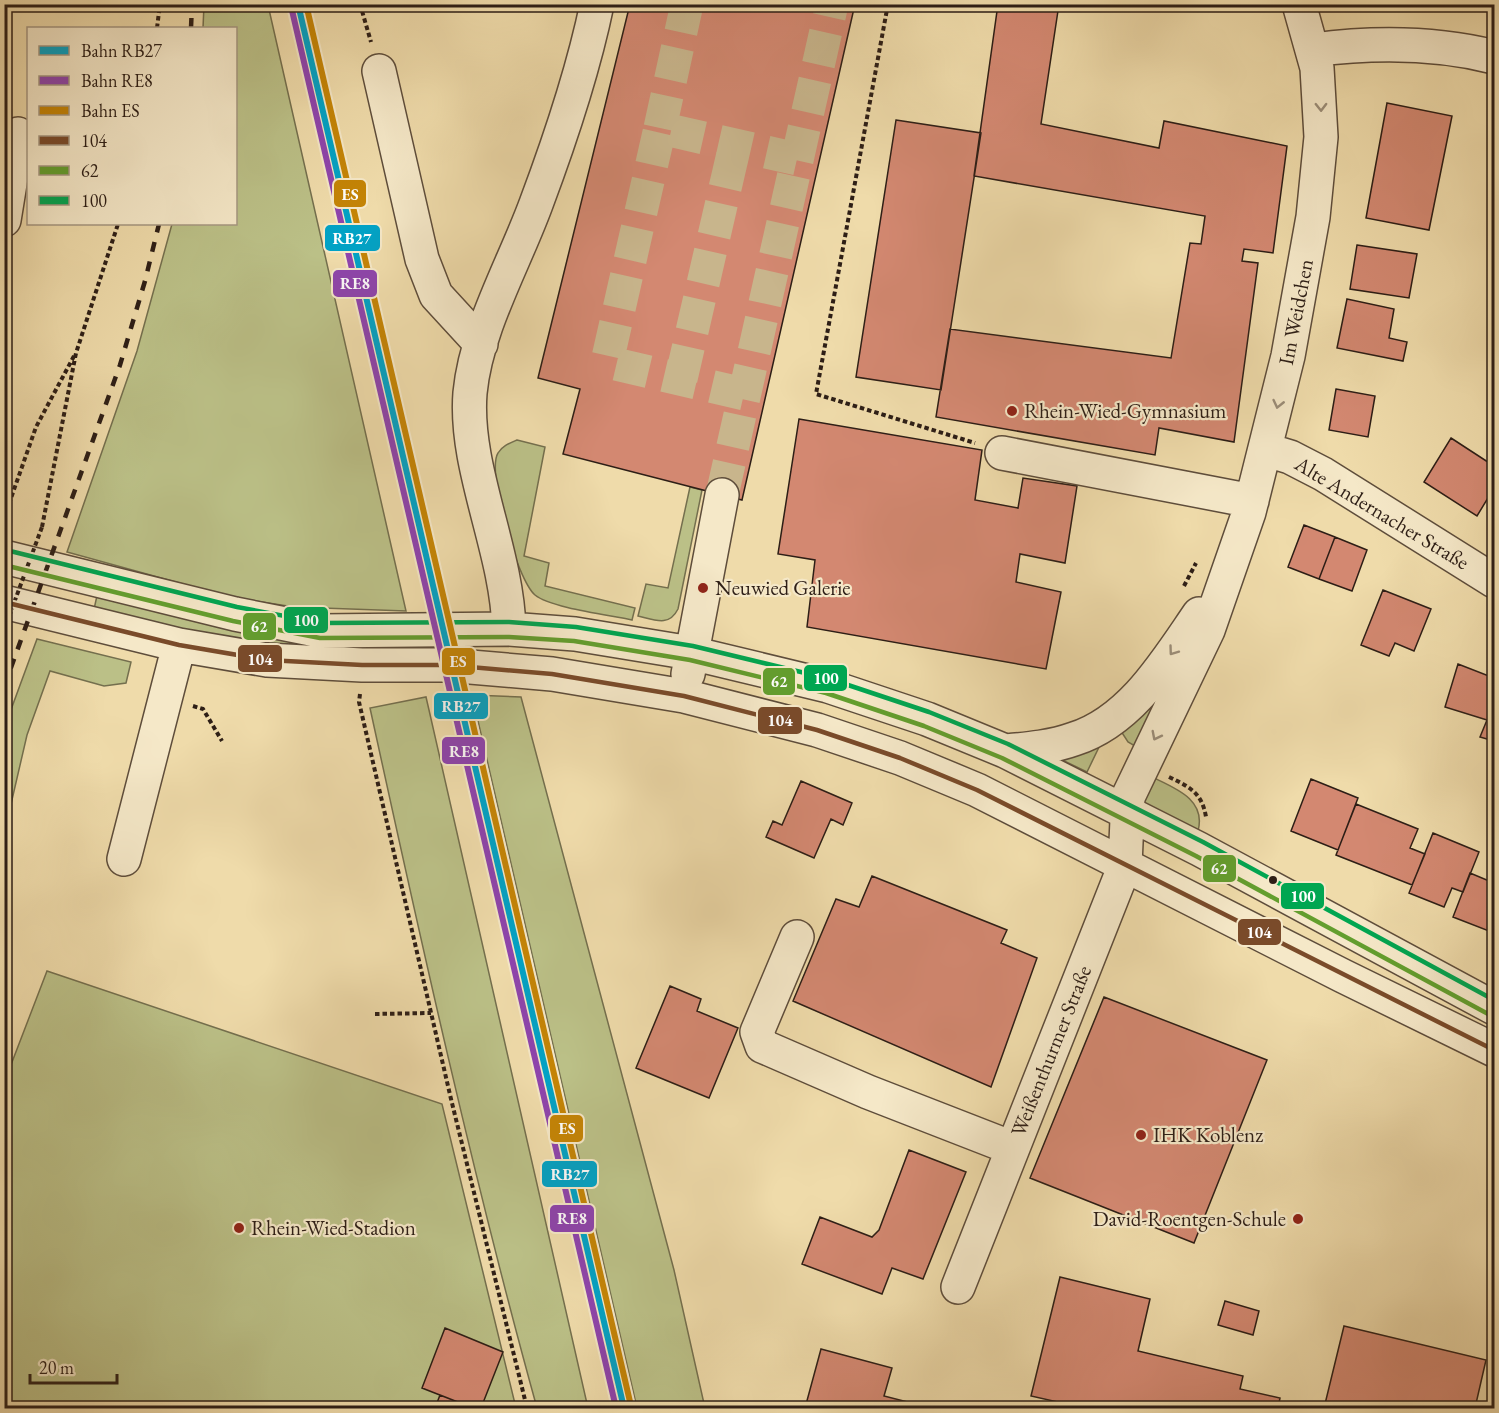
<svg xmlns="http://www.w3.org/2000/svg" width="1499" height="1413" viewBox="0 0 1499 1413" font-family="'EB Garamond',serif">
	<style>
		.green { fill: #bbc087; stroke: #746f4e; stroke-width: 1.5 }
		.building { fill: #d38871; stroke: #2d1e16; stroke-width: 1.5 }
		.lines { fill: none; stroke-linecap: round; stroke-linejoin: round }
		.minor-tunnel { stroke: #c8b58c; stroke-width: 33; stroke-dasharray: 33 16; stroke-linecap: butt }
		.minor-casing { stroke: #5e4d3b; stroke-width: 36 }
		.path { stroke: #2d1e16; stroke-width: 4; stroke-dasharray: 4.5 3; stroke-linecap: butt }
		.minor { stroke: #f5e8c8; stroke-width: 33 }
		.rail { stroke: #2d1e16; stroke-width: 4.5; stroke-dasharray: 10 10; stroke-linecap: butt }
		.path-bridge { stroke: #2d1e16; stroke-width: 4; stroke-dasharray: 4.5 3; stroke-linecap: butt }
		.bus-1-casing { stroke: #f5e8c8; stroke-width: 9 }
		.bus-2-casing { stroke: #f5e8c8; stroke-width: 9 }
		.bus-3-casing { stroke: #f5e8c8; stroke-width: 9 }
		.bus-1 { stroke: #7a4b2a; stroke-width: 4.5 }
		.bus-2 { stroke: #639e2e; stroke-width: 4.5 }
		.bus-3 { stroke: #00a651; stroke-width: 4.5 }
		.rail-1-casing { stroke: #f5e8c8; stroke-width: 10 }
		.rail-2-casing { stroke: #f5e8c8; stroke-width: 10 }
		.rail-3-casing { stroke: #f5e8c8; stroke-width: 10 }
		.rail-1 { stroke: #02a2c5; stroke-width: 6 }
		.rail-2 { stroke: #8e44ad; stroke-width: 6 }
		.rail-3 { stroke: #c48406; stroke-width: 6 }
		.oneway { stroke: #9b8d78 }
		.poi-dot { fill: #8f2418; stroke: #f5e8c8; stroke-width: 2 }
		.bus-dot { fill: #2d1e16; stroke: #f5e8c8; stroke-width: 2 }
		.labels { text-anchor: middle; stroke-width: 4.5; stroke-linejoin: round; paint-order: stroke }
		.street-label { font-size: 21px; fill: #2d1e16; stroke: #f5e8c8 }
		.poi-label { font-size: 21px; fill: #2d1e16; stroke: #f5e8c8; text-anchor: start }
		.line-badge { stroke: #f5e8c8; stroke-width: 2 }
		.badge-label { font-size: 16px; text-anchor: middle; font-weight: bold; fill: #fff }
	</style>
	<rect width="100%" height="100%" fill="#efdbaa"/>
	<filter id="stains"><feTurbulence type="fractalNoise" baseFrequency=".00333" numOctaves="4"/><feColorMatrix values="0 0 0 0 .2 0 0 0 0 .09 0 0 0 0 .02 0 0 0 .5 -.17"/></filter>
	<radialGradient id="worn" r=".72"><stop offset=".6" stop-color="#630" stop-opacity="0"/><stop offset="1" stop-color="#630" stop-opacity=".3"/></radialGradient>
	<path class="green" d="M204 5H268L406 611 294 607 230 597 67 552 137 351 172 224H236V28H203Z
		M517 440 545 447 524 556 549 563 545 586 635 608 632 620C609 615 551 608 535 595 517 580 486 472 498 453 502 446 510 443 517 440Z
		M690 487 702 490 678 609C669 627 655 620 638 616L646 584 668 588Z
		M98 591 349 646 346 649 316 652 93 614Z
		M37 639 131 662 126 683 104 686 50 671 27 735 5 830V726Z
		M1161 687 1140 749 1128 742 1119 728Z
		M472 695 521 697 674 1270 705 1408H637Z
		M426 697 429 710 588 1408H537C473 1177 421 942 370 708Z
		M1102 741 1087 772 1054 756Z
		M1146 774C1171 787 1207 797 1198 831L1144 804Z
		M47 971 442 1104 516 1408H5L4 1083Z"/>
	<path class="building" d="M630 4H855L742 500 563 454 580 389 538 378Z
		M998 4H1059L1041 124 1159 148 1164 121 1287 146 1273 253 1244 249 1242 261 1258 263 1234 442 1159 428 1155 455 936 417 950 329 1171 358 1190 243 1201 244 1205 216 974 176Z
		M1387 103 1452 116 1429 230 1366 218Z
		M896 120 981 133 941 390 856 377Z
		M1357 245 1417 254 1409 298 1350 289Z
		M1347 299 1394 309 1389 338 1407 342 1403 361 1337 348Z
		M1336 389 1375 396 1368 437 1329 430Z
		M799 419 982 450 975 500 1018 508 1023 478 1077 486 1065 563 1020 554 1016 582 1061 592 1046 669 807 627 815 560 778 554Z
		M1451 438 1494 466V488L1477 516 1424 482Z
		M1304 525 1335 537 1319 579 1288 567Z
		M1335 537 1367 550 1352 591 1319 579Z
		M1383 590 1431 609 1414 651 1395 643 1389 656 1361 645Z
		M1458 664 1494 678V741L1480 737 1487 720 1445 707Z
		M1311 779 1358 798 1338 850 1291 831Z
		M801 781 852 803 843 825 831 819 814 858 766 837 773 821 782 825Z
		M1356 804 1418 829 1410 848 1425 854 1412 885 1336 855Z
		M1433 833 1479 852 1463 892 1452 888 1444 907 1409 893Z
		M1470 873 1494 883V933L1453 917Z
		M872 876 1007 930 1001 943 1037 958 991 1087 793 1001 836 899 859 907Z
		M670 986 701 999 697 1011 738 1028 709 1098 636 1068Z
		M1104 997 1267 1060 1194 1243 1030 1178Z
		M909 1150 966 1172 923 1279 892 1268 882 1294 802 1264 820 1217 872 1237 879 1230Z
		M1060 1277 1150 1299 1138 1351 1243 1376 1240 1389 1280 1398 1278 1408H1084L1031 1396Z
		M1225 1301 1259 1311 1253 1335 1218 1325Z
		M1344 1326 1486 1360 1475 1408H1324Z
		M445 1328 503 1352 481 1408H473L422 1388Z
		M821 1349 892 1368 884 1396 931 1408H805Z
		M440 1395 473 1408H435Z"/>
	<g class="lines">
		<path class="minor-tunnel" d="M660 128 687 4
			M681 379 735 145
			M744 394 607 362 660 128 797 159
			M722 495 832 4"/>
		<g class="minor-casing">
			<path id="minor" d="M1313 50C1375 42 1434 42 1494 57
				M379 71 422 259 436 295 481 344
				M4 220 18 134
				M1267 450 1290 457 1323 474 1494 581
				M1002 453 1252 501
				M4 557 235 614 321 631 509 629 575 634 691 653 828 686 927 719 1005 751 1199 849 1494 1008
				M4 602 179 645 267 660 362 665H447L552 674 684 696 817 730 900 758 977 790 1343 976 1494 1050
				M509 629C507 550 464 468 470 393 476 329 514 264 536 204 560 140 583 72 597 4
				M688 674 722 495
				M1005 751C1028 749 1052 747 1074 739 1131 721 1166 662 1199 614
				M124 859 179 645
				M797 937 757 1032 762 1046 868 1092 1012 1148
				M958 1287 1125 865 1128 797 1208 630 1249 512 1288 356 1313 217 1321 137 1317 68 1299 4"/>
		</g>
		<path class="path" d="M360 4 371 42
			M888 4 816 394 975 443
			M157 28 160 4
			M4 518 36 427 74 356
			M42 527 76 353 118 224
			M1184 586 1196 563
			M360 694 359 702 451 1099 527 1408
			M193 706 203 709 222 741
			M1169 777C1190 787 1202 793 1206 817
			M375 1014 431 1013"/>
		<use href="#minor" class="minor"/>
		<path class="rail" d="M191 28 192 4
			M4 687 120 365 145 281 159 224"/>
		<path class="path-bridge" d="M4 630 42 527"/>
		<g class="bus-1-casing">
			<path id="bus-1" d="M4 602 179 645 267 660 362 665H447L552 674 684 696 817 730 900 758 977 790 1494 1050"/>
		</g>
		<g class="bus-2-casing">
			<path id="bus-2" d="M4 565 233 621 320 638 509 637 574 641 690 660 826 693 924 726 1002 758 1196 856 1490 1015"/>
		</g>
		<g class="bus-3-casing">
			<path id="bus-3" d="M6 550 237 607 322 623 509 622 576 627 693 646 830 679 929 712 1008 744 1203 842 1494 1000"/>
		</g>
		<use href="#bus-1" class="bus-1"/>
		<use href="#bus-2" class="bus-2"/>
		<use href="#bus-3" class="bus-3"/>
		<g class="rail-1-casing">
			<path id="rail-1" d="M298 4 624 1408"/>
		</g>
		<g class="rail-2-casing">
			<path id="rail-2" d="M291 6 616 1408"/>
		</g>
		<g class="rail-3-casing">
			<path id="rail-3" d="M306 4 631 1406"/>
		</g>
		<use href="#rail-1" class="rail-1"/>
		<use href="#rail-2" class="rail-2"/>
		<use href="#rail-3" class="rail-3"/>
	</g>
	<defs><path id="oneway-chevron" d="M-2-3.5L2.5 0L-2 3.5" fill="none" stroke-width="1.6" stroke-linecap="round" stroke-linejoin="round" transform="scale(1.5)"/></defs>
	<g class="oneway">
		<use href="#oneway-chevron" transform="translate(1321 107) rotate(89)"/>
		<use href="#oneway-chevron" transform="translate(1278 404) rotate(103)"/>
		<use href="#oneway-chevron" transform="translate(1173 651) rotate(126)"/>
		<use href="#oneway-chevron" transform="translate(1156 736) rotate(117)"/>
	</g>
	<g class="poi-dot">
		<circle cx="1012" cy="411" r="6"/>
		<circle cx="703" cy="588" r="6"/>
		<circle cx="1141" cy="1135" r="6"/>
		<circle cx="1298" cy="1219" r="6"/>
		<circle cx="239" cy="1228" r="6"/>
	</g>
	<circle class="bus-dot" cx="1273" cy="880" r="5"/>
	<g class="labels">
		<g class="street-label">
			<text transform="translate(1296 312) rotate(-79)" y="7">Im Weidchen</text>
			<text transform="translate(1382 513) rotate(31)" y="7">Alte Andernacher Straße</text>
			<text transform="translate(1051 1051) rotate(-68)" y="7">Weißenthurmer Straße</text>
		</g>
		<g class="poi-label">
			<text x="1024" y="418">Rhein-Wied-Gymnasium</text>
			<text x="715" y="595">Neuwied Galerie</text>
			<text x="1153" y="1142">IHK Koblenz</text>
			<text x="1286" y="1226" text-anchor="end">David-Roentgen-Schule</text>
			<text x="251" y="1235">Rhein-Wied-Stadion</text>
		</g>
	</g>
	<g class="line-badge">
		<rect x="333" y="179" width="34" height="29" rx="6" fill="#c48406"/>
		<rect x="324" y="224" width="57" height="28" rx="6" fill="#02a2c5"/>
		<rect x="332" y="269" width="46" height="29" rx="6" fill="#8e44ad"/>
		<rect x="283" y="606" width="46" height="28" rx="6" fill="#00a651"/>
		<rect x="242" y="612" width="35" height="29" rx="6" fill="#639e2e"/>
		<rect x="237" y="644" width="46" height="29" rx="6" fill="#7a4b2a"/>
		<rect x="441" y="647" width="35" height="29" rx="6" fill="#c48406"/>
		<rect x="803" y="664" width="45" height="28" rx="6" fill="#00a651"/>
		<rect x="762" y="667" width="34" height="29" rx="6" fill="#639e2e"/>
		<rect x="433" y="692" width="56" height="28" rx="6" fill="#02a2c5"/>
		<rect x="757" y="706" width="46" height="29" rx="6" fill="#7a4b2a"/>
		<rect x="441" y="736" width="45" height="29" rx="6" fill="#8e44ad"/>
		<rect x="1202" y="854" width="35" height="29" rx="6" fill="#639e2e"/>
		<rect x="1280" y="882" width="45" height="28" rx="6" fill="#00a651"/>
		<rect x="1237" y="918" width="45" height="28" rx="6" fill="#7a4b2a"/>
		<rect x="549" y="1114" width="35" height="29" rx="6" fill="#c48406"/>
		<rect x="541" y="1160" width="57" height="28" rx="6" fill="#02a2c5"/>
		<rect x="549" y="1204" width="46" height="29" rx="6" fill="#8e44ad"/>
	</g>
	<g class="badge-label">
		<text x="350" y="200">ES</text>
		<text x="352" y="244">RB27</text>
		<text x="355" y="289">RE8</text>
		<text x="306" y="626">100</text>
		<text x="259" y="632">62</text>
		<text x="260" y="665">104</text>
		<text x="458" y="667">ES</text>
		<text x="826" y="684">100</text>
		<text x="779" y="687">62</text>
		<text x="461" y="712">RB27</text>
		<text x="780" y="726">104</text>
		<text x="464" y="757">RE8</text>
		<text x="1219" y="874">62</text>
		<text x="1303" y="902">100</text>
		<text x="1259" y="938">104</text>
		<text x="567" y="1134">ES</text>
		<text x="570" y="1180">RB27</text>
		<text x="572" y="1224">RE8</text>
	</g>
	<rect width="1499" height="1413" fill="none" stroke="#efdbaa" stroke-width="24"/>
	<rect x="6" y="6" width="1487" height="1401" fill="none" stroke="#2d1e16" stroke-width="3"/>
	<rect x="12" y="12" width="1475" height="1389" fill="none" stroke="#2d1e16" stroke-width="1.5"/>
	<rect x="27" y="27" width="210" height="198" fill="#f5e8c8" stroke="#a59781" stroke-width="1.5"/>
	<rect x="39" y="46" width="30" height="9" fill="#02a2c5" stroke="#a59781" stroke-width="1.5"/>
	<text x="81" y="57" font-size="18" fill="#2d1e16">Bahn RB27</text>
	<rect x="39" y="76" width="30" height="9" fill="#8e44ad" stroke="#a59781" stroke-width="1.5"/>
	<text x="81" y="87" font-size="18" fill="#2d1e16">Bahn RE8</text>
	<rect x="39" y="106" width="30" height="9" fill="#c48406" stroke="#a59781" stroke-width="1.5"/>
	<text x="81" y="117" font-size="18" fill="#2d1e16">Bahn ES</text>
	<rect x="39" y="136" width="30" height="9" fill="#7a4b2a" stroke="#a59781" stroke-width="1.5"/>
	<text x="81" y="147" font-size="18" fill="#2d1e16">104</text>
	<rect x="39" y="166" width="30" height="9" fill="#639e2e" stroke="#a59781" stroke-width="1.5"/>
	<text x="81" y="177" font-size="18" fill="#2d1e16">62</text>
	<rect x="39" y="196" width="30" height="9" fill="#00a651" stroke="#a59781" stroke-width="1.5"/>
	<text x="81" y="207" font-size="18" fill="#2d1e16">100</text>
	<path d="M30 1374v9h87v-9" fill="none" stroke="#2d1e16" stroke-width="3"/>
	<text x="39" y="1374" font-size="18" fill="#2d1e16" stroke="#f5e8c8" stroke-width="4.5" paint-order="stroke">20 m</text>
	<rect width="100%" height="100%" filter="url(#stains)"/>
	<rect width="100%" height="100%" fill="url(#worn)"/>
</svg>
